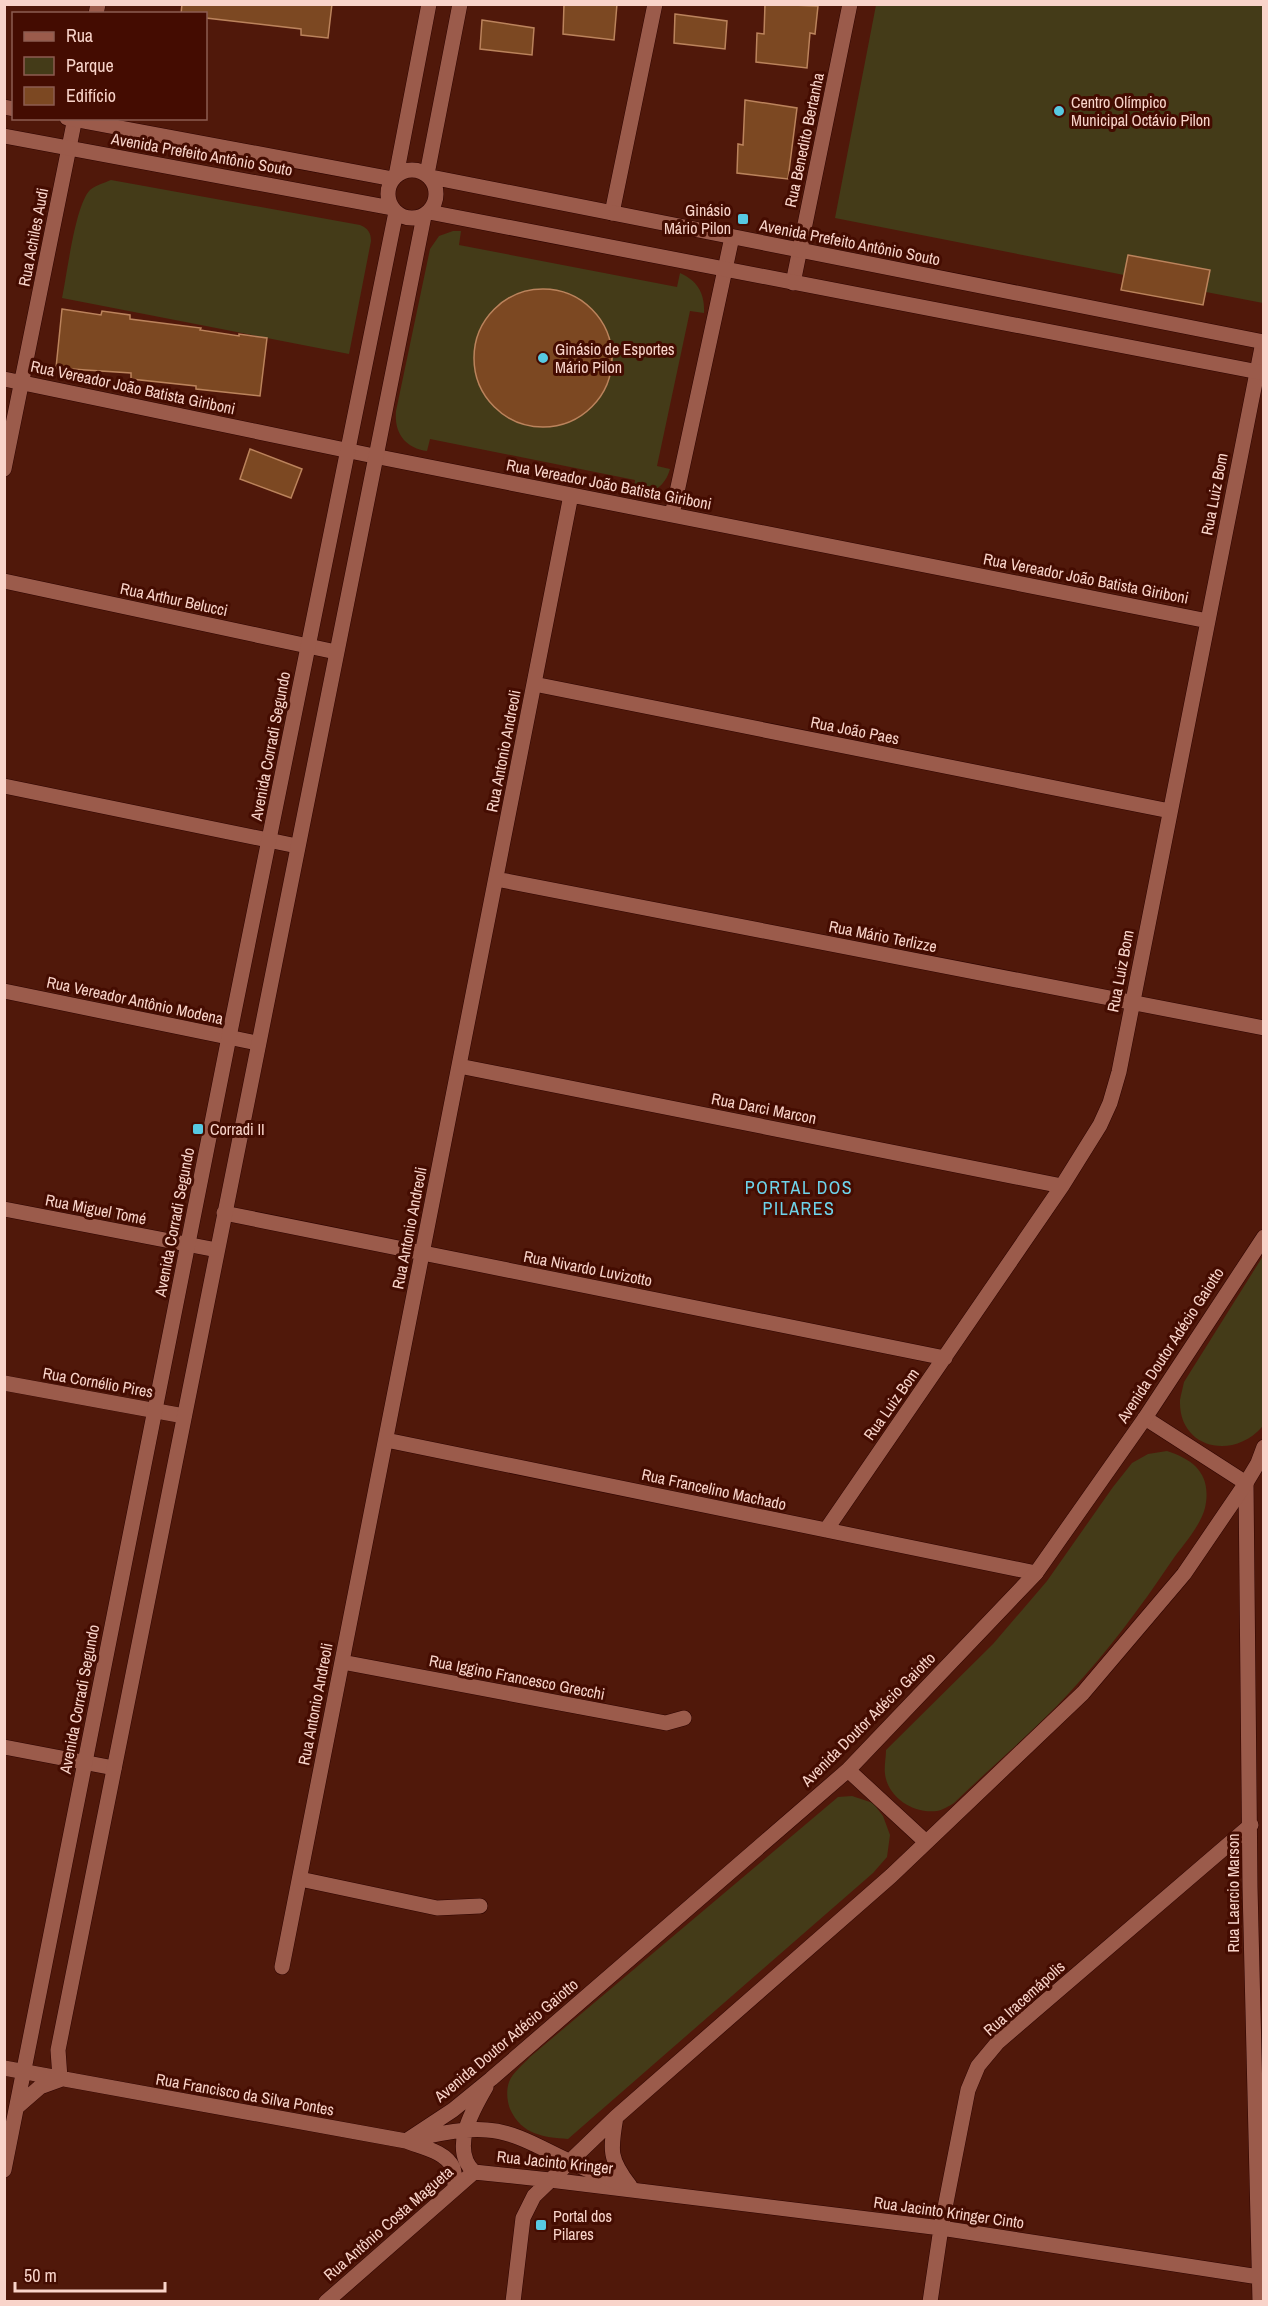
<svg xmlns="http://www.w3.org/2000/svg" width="1268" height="2306" viewBox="0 0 1268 2306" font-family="'Archivo Narrow',sans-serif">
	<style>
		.green { fill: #443b18 }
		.building { fill: #7c4822; stroke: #bb835c; stroke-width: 1.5 }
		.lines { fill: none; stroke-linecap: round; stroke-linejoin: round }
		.street-casing { stroke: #2e0400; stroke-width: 16 }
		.secondary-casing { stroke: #2e0400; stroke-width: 16 }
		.street { stroke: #9b5b4b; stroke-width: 15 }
		.secondary { stroke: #9b5b4b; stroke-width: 15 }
		.poi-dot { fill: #57c9e2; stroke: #440c01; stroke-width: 2 }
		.labels { text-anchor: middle; stroke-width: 6; stroke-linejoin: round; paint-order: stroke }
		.poi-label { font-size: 16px; fill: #f9d4ca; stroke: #440c01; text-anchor: start }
		.street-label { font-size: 16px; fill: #f9d4ca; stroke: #440c01 }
		.neighbourhood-label { font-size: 18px; letter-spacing: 1.5px; fill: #6ed4eb; stroke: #440c01 }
	</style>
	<rect width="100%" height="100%" fill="#50180a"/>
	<path class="green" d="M876 5H1263V303L1206 292 1203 305 1121 290 1124 275 835 218Z
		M111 180 360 225C368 228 371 233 371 241L349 354 62 298C67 275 75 205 90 190 96 185 104 183 111 180Z
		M453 231H461L459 245 677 287 680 273C698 281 705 294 704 313L690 311 657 466 670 469C665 487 652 495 633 494L635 480 430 439 427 451C405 448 394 433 396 411L430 249 439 236Z
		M1263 1256 1262 1427C1232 1461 1178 1448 1180 1400 1181 1394 1183 1387 1184 1382Z
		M1167 1451C1195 1460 1212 1475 1205 1508 1200 1527 1182 1546 1171 1562 1141 1607 1107 1652 1070 1692 1034 1731 992 1766 954 1803 949 1806 943 1810 937 1811 914 1814 888 1798 885 1774 884 1766 886 1758 886 1750L993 1644 1047 1581 1113 1487 1132 1463 1148 1454Z
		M852 1796 873 1803 883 1816 890 1835 887 1857 873 1873 568 2139C543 2137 522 2135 510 2109 507 2101 506 2091 509 2082 512 2073 524 2064 530 2057L838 1797Z"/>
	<path class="building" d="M182 4H332L328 38 301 35V29L206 18V14H181Z
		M564 4H617L614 40 563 34Z
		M765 4 818 6 815 34 810 33 807 68 756 62 757 33 764 34Z
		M675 14 727 21 725 49 674 43Z
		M482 20 534 28 532 55 480 49Z
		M745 100 797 108 788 179 737 173 738 144 743 145Z
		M1128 255 1210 270 1203 305 1121 290Z
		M474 358a69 69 0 1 1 138 0a69 69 0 1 1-138 0Z
		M62 309 101 315 102 311 130 315V319L201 328 200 330 239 336V334L267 338 260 396 196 389V386L131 379V373L56 368Z
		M250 449 302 469 291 498 240 479Z"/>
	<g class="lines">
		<g class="street-casing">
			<path id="street" d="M96 14 98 4
				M612 213 655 4
				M793 283 850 4
				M4 379 374 456 1208 621
				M4 469 75 118
				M672 515 732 237
				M4 581 336 652
				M534 684 1170 811
				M4 786 297 846
				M496 879 1264 1028
				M4 991 257 1043
				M459 1066 1062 1186
				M4 1209 217 1250
				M224 1213 945 1358
				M4 1383 184 1416
				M1145 1418 1246 1483 1250 1887 1260 2302
				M386 1440 1036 1573
				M826 1530 1062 1186 1100 1125 1110 1103 1119 1072 1263 342
				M342 1662 666 1723 684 1718
				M4 1747 114 1768
				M300 1879 437 1908 480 1906
				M282 1967 571 495
				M550 2180 941 2228 1259 2277
				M930 2302 941 2228 968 2090 978 2066 998 2042 1251 1825"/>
		</g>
		<g class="secondary-casing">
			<path id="secondary" d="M4 107 14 109
				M67 118 393 179
				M4 136 392 208
				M388 194a24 24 0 1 1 48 0a24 24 0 1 1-48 0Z
				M427 174 460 4
				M396 176 429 4
				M431 177 1264 342
				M429 212 1264 373
				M848 1770 926 1842
				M4 2068 406 2141C420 2147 446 2151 453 2168 455 2173 455 2181 455 2188
				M60 2078 58 2050 424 216
				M17 2107 40 2087 62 2079
				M616 2117C610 2151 609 2159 630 2186
				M414 2139C438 2134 463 2128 487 2130 517 2132 542 2149 569 2161 589 2171 611 2179 632 2189
				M406 2141 453 2110 491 2079 848 1770 1036 1573 1145 1418 1264 1237
				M4 2170 229 1037 396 212
				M474 2172C450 2149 472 2111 486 2087
				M474 2172 550 2180
				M326 2302 474 2172
				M513 2302 523 2218 534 2196 616 2117 891 1876 1083 1693 1184 1574 1246 1483 1258 1463 1264 1447"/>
		</g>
		<use href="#street" class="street"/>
		<use href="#secondary" class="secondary"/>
	</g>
	<g class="poi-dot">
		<circle cx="1059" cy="111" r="6"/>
		<rect x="737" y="213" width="12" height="12" rx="3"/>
		<circle cx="543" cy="358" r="6"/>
		<rect x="192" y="1123" width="12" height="12" rx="3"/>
		<rect x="535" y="2219" width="12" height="12" rx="3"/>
	</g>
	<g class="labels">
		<g class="poi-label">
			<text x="1071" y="108">Centro Olímpico<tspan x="1071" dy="18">Municipal Octávio Pilon</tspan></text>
			<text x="731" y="216" text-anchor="end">Ginásio<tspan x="731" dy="18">Mário Pilon</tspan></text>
			<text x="555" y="355">Ginásio de Esportes<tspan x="555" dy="18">Mário Pilon</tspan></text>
			<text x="210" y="1135">Corradi II</text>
			<text x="553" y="2222">Portal dos<tspan x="553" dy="18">Pilares</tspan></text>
		</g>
		<g class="street-label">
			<text transform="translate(804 140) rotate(-78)" y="6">Rua Benedito Bertanha</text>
			<text transform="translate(202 154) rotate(10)" y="6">Avenida Prefeito Antônio Souto</text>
			<text transform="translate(33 237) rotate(-79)" y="6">Rua Achiles Audi</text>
			<text transform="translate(850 242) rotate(11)" y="6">Avenida Prefeito Antônio Souto</text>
			<text transform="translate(133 387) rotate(12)" y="6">Rua Vereador João Batista Giriboni</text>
			<text transform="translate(609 484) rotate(11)" y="6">Rua Vereador João Batista Giriboni</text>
			<text transform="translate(1214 494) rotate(-79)" y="6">Rua Luiz Bom</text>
			<text transform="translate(1086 578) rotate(11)" y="6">Rua Vereador João Batista Giriboni</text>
			<text transform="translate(174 599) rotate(12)" y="6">Rua Arthur Belucci</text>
			<text transform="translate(855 730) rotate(11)" y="6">Rua João Paes</text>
			<text transform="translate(270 746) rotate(-79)" y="6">Avenida Corradi Segundo</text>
			<text transform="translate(503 751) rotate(-79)" y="6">Rua Antonio Andreoli</text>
			<text transform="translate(883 936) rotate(11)" y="6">Rua Mário Terlizze</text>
			<text transform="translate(1120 971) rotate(-79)" y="6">Rua Luiz Bom</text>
			<text transform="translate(135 1000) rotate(12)" y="6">Rua Vereador Antônio Modena</text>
			<text transform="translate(764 1108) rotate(11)" y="6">Rua Darci Marcon</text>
			<text transform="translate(96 1209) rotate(11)" y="6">Rua Miguel Tomé</text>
			<text transform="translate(174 1222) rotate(-79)" y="6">Avenida Corradi Segundo</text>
			<text transform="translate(409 1228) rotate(-79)" y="6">Rua Antonio Andreoli</text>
			<text transform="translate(588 1268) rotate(11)" y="6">Rua Nivardo Luvizotto</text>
			<text transform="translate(1170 1345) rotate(-57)" y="6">Avenida Doutor Adécio Gaiotto</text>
			<text transform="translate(98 1382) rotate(10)" y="6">Rua Cornélio Pires</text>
			<text transform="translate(891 1404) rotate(-55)" y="6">Rua Luiz Bom</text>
			<text transform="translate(714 1489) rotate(12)" y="6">Rua Francelino Machado</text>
			<text transform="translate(517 1677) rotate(11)" y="6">Rua Iggino Francesco Grecchi</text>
			<text transform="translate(79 1699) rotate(-79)" y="6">Avenida Corradi Segundo</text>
			<text transform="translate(315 1704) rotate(-79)" y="6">Rua Antonio Andreoli</text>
			<text transform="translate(868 1719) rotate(-45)" y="6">Avenida Doutor Adécio Gaiotto</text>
			<text transform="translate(1233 1893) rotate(-90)" y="6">Rua Laercio Marson</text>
			<text transform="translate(1024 1998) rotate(-42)" y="6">Rua Iracemápolis</text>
			<text transform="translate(506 2040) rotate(-40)" y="6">Avenida Doutor Adécio Gaiotto</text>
			<text transform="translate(245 2094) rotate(10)" y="6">Rua Francisco da Silva Pontes</text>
			<text transform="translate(555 2162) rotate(6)" y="6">Rua Jacinto Kringer</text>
			<text transform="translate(949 2212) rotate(8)" y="6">Rua Jacinto Kringer Cinto</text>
			<text transform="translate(388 2223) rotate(-41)" y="6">Rua Antônio Costa Magueta</text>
		</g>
		<g class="neighbourhood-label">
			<text x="799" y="1194">PORTAL DOS<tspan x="799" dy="21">PILARES</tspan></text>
		</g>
	</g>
	<rect width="1268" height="2306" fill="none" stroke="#f9d4ca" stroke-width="12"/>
	<rect x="12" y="12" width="195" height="108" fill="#440c01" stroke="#8c5c51" stroke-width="1.5"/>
	<rect x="24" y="32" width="30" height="9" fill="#9b5b4b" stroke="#8c5c51" stroke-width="1.5"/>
	<text x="66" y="42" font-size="18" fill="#f9d4ca">Rua</text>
	<rect x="24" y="57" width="30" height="18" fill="#443b18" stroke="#8c5c51" stroke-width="1.5"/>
	<text x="66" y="72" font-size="18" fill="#f9d4ca">Parque</text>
	<rect x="24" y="87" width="30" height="18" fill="#7c4822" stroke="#8c5c51" stroke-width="1.5"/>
	<text x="66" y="102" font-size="18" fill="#f9d4ca">Edifício</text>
	<path d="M15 2282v9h150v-9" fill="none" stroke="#f9d4ca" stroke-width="3"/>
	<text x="24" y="2282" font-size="18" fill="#f9d4ca" stroke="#440c01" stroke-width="4.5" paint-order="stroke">50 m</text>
</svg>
